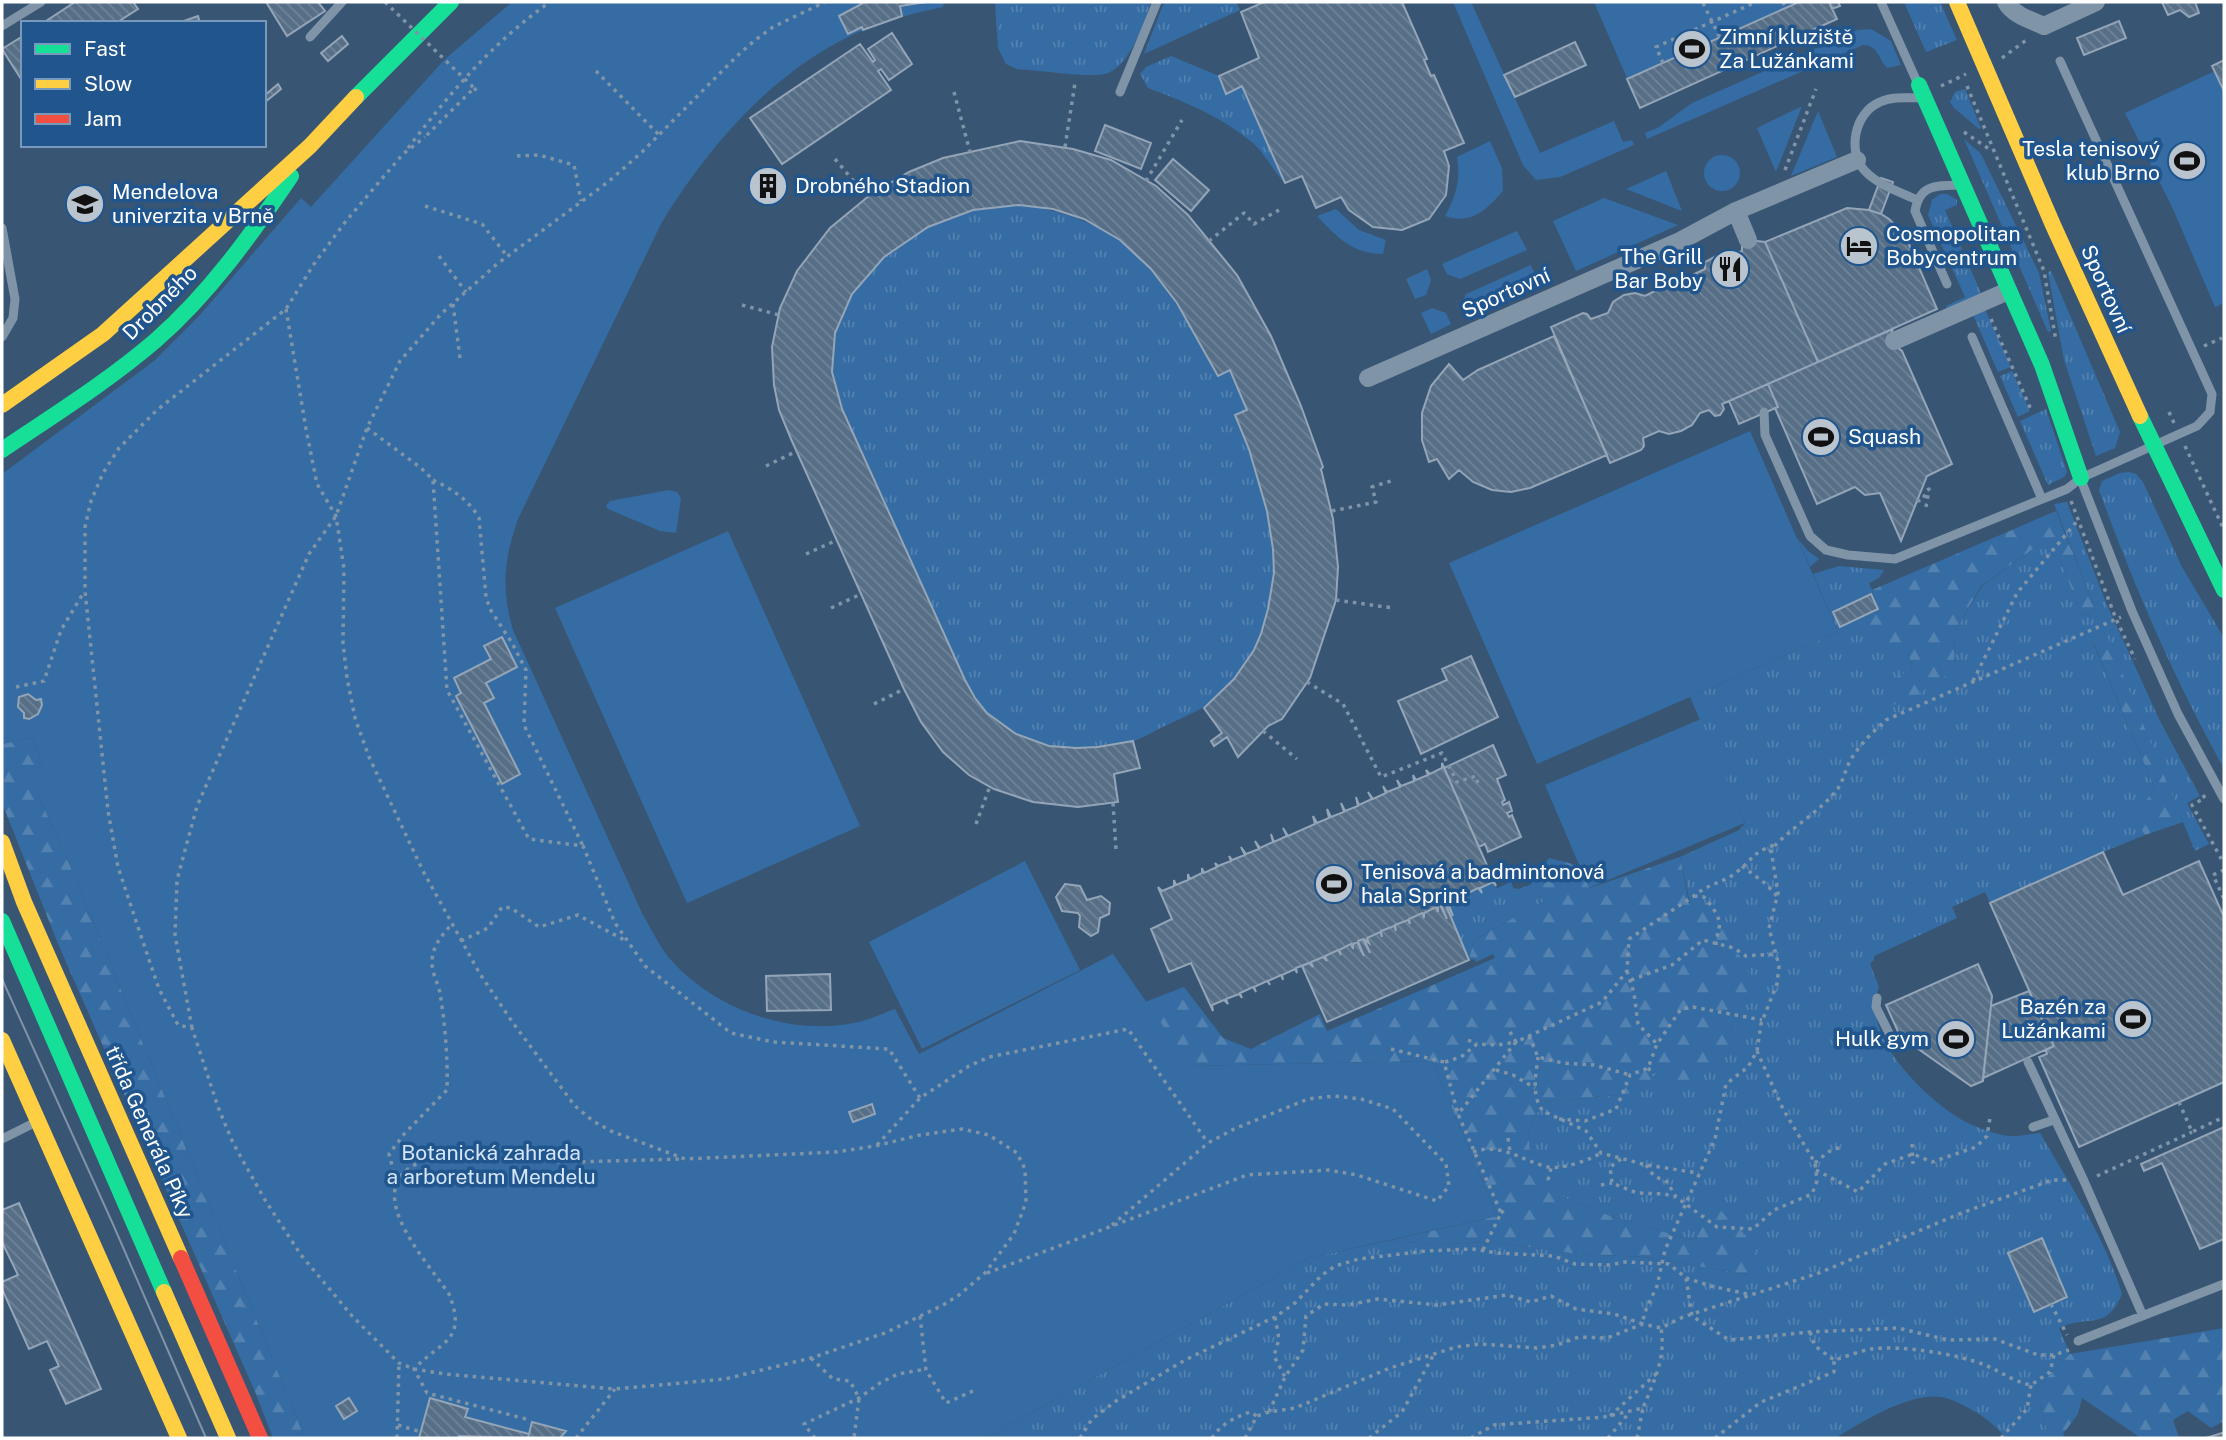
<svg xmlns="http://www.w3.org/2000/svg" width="2226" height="1440" viewBox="0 0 2226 1440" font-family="'Public Sans',sans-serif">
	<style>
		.grass { fill: url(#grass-tufts) }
		.forest { fill: url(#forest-firs) }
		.green { fill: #356ca3 }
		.building { fill: url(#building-back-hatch); stroke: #94a5b7; stroke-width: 2 }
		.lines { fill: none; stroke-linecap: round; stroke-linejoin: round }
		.path { stroke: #8094a8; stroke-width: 3.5; stroke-dasharray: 3.5 5; stroke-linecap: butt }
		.lane { stroke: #8094a8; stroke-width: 9 }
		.street { stroke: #8094a8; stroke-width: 18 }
		.fast { stroke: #16e098; stroke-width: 16 }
		.slow { stroke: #ffcf43; stroke-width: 16 }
		.jam { stroke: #f24e42; stroke-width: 16 }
		.tram { stroke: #8093a7; stroke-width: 2 }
		.path-bridge { stroke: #8094a8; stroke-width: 3.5; stroke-dasharray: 3.5 5; stroke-linecap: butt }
		.labels { text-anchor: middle; stroke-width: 7; stroke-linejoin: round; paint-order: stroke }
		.poi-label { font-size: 21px; fill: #fff; stroke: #20558d; text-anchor: start }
		.street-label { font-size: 21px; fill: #fff; stroke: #20558d }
		.park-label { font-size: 21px; fill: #d4e6f9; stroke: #20558d }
	</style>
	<defs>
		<pattern id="grass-tufts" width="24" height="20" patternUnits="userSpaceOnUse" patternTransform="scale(1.75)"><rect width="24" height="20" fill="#356ca3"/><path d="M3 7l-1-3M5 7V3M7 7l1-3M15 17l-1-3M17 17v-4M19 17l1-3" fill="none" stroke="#5382b1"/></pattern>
		<pattern id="forest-firs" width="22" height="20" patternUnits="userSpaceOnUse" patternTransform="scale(1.75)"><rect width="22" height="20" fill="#356ca3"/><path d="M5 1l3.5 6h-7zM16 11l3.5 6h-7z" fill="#5382b1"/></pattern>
		<pattern id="building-back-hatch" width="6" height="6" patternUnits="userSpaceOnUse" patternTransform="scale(1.75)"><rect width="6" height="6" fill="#566e86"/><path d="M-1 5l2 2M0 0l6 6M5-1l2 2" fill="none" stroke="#6f8498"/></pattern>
	</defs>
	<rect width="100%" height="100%" fill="#385674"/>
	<path class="grass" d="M995 2H1151C1145 22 1129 68 1105 74 1091 78 1035 70 1017 69L1006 64 998 48Z
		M1166 2H1236L1240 10 1144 54 1163 5Z
		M1904 2H1940L1957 40 1926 52Z
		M1171 56 1219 76 1226 93 1242 86 1285 183C1274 172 1266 155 1254 144 1224 118 1186 102 1148 88L1140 74 1146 67Z
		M1965 89 1981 128 1979 129 1954 108 1950 102 1955 92Z
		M1964 139 1981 154 2039 273 2051 331 2048 332Z
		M1940 194H1947L1957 200V205L1945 210 1983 298 1949 314 1946 306 1965 297 1928 215 1932 200Z
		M1019 205C1135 219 1165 282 1218 375L1230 370 1247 410 1235 416C1260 476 1285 546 1268 611 1261 638 1245 670 1226 690 1209 707 1188 715 1167 725 1156 730 1145 737 1134 741 1086 757 1020 749 985 711 977 701 971 691 965 680L842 409 832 372 835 333 852 294 884 257 928 227 973 210Z
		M2051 271 2120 432 2115 448 2096 456 2064 360 2048 272Z
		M1983 305 2011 367 1998 372 1971 310Z
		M2012 371 2030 411 2018 417 2000 376Z
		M2046 409 2067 472 2064 477 2048 485 2020 421Z
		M2129 472 2136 474 2143 482 2182 567 2224 638V769C2174 678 2134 587 2099 490L2102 481 2120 473Z
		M2067 502 2107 605 2159 719 2200 796 2187 803 2209 844 2195 851 2105 633 2092 640 2155 789 2133 817 2145 835 2103 852 1990 903 1985 892 1952 907 1957 918 1874 956V960L1870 964 1879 987C1859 1034 1924 1098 1962 1120 1973 1126 1989 1132 2002 1135 2013 1138 2028 1134 2040 1133 2070 1185 2104 1235 2122 1294 2106 1332 2089 1314 2059 1328L2070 1354 2036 1389 2049 1438H2006C1997 1427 1985 1417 1972 1410 1963 1405 1953 1399 1942 1397 1908 1392 1863 1422 1835 1438H986L1309 1258 1387 1241 1435 1244 1496 1242 1577 1254 1643 1257 1750 1275 1706 1214 1695 1241 1613 1217 1565 1198 1532 1169 1528 1133 1542 1102 1620 1095 1733 950 1732 938 1716 919 1719 907 1710 912 1690 903 1680 857 1739 830 1745 823 1690 697 1838 632 1813 574 1839 566 1884 570 1879 578 1869 583 1880 610 1863 618 1908 652 1912 670H1954L1955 631 1982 586 2040 544 2061 562 2082 616 2096 610 2054 504Z
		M1797 538 1808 551 1819 559 1810 567Z
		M1493 882 1497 888 1511 882 1513 888 1518 889 1530 885 1544 901 1474 940 1469 960 1445 903Z"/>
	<path class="forest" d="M2056 511 2096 610 2082 616 2061 562 2040 544 1981 586 1955 631 1954 670 1911 699 1890 706 1884 683 1912 669 1908 652 1873 644 1863 618 1880 610 1872 590Z
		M2106 633 2183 822 2145 835 2133 817 2155 789 2092 639Z
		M33 737 43 767 37 778V792L70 865 305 1438H273L256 1394 59 946 2 803V744Z
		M1680 857 1689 903 1700 898 1710 911 1719 907 1722 915 1717 919 1732 938 1733 950 1740 956 1752 980 1730 1043 1690 1082 1620 1095 1542 1102 1528 1133 1532 1168 1565 1198 1613 1217 1695 1241 1706 1214 1720 1210 1746 1236 1757 1252 1750 1275 1643 1257 1577 1254 1496 1242 1435 1244 1387 1241 1497 1216 1432 1061 1191 1066 1145 1002 1184 987 1223 1038 1251 1049 1320 1014 1327 1031 1495 958 1493 954 1476 962 1474 959 1469 960 1474 940 1544 901 1530 885 1549 858 1580 866 1590 888Z
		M2224 1328V1421L2211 1428 2188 1411 2173 1420 2179 1438H2141L2082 1398 2078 1414 2063 1434 2065 1438H2049L2036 1389 2070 1354Z"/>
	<path class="green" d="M512 2H944L943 7C910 14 877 22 846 38 768 77 707 149 662 222L518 519C504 559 501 589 513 630L643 915C652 930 660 948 672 961 717 1011 793 1037 859 1022 871 1019 883 1013 895 1009L919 1054 1113 954 1191 1066 1432 1061 1497 1216 1309 1258 986 1438H305L70 865 37 792V777L43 767 33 737 2 744V474L154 361 199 316 301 198 311 207 445 59Z
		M1453 2H1471L1540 153 1614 121 1623 142 1632 140 1634 145 1560 177 1536 180 1523 165Z
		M1594 2H1838L1840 6 1832 9 1837 19 1640 108Z
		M1871 29 1891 41 1901 65 1887 68C1878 58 1879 46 1863 45L1647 139 1645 133 1659 127 1692 103 1858 30Z
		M2215 71 2224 91V303L2215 307 2173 209 2125 113Z
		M1802 106 1776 172 1757 128Z
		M1818 111 1837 157 1791 176Z
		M1490 141 1502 168 1503 191C1486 210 1472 225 1445 216 1456 197 1461 178 1457 157Z
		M1704 173a18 18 0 1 1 36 0a18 18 0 1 1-36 0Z
		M1666 171 1682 211 1626 189Z
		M1604 198 1678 225 1576 271 1553 221Z
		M1336 209 1359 230 1386 240 1383 254C1351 253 1338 238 1317 216Z
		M1517 231 1527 250 1460 279 1447 274 1442 264Z
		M1531 265 1540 286 1466 318 1460 308 1466 294Z
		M1427 269 1431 280 1426 295 1415 299 1406 279Z
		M1432 308 1446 313 1451 324 1431 334 1421 313Z
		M1750 431 1838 632 1537 764 1449 563Z
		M669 490 677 492 681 498 676 533 660 531 608 509 606 506 610 501Z
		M728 531 860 826 687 903 555 608Z
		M1701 719 1745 823 1589 888 1545 785Z
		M1025 861 1080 970 922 1049 869 942Z"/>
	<path class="building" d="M75 2H133L138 9 116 23H43Z
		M266 2H318L325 11 287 36Z
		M865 2H926L900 6 902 16 863 30 862 27 848 34 839 16Z
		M1264 2H1402L1427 59 1424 60 1431 76 1434 75 1464 143 1444 151 1449 166 1446 195 1429 219 1402 230 1373 227 1349 210 1341 197 1316 208 1302 176 1285 183 1242 86 1226 94 1219 76 1259 58 1241 12Z
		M1799 2H1829L1837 19 1640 108 1627 79Z
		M1829 2H1838L1840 6 1832 9Z
		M2162 2H2195L2199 13 2189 17 2180 10 2168 15Z
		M198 16 200 23H178Z
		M2119 21 2126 38 2084 55 2077 38Z
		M892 33 912 64 889 80 881 69 878 71 891 90 782 164 750 118 860 44 873 62 875 60 868 49Z
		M23 36V82L2 49Z
		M342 36 348 44 328 61 321 53Z
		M1575 42 1586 65 1515 97 1504 75Z
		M2224 60V91L2212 66Z
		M278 84 281 89 264 103V96Z
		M1105 125 1151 143 1141 169 1095 151Z
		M1020 141 1073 149 1111 160 1156 186 1188 215 1237 275 1271 336 1301 406 1323 467 1321 469 1333 519 1338 567 1336 600 1310 678 1282 719 1268 726 1238 757 1227 737 1214 746 1211 741 1222 733 1204 708 1234 679 1254 650 1261 634 1268 609 1274 573 1273 549 1267 511 1249 449 1235 415 1247 410 1230 370 1218 376 1177 303 1151 269 1120 240 1084 219 1053 209 1019 205 973 210 928 227 884 257 852 294 835 333 832 372 842 409 965 680 975 698 987 713 1016 734 1049 746 1077 748 1098 747 1133 741 1140 768 1114 774 1118 802 1078 807 1033 802 994 789 969 775 943 752 921 722 904 689 791 439 779 410 774 385 772 347 780 308 797 271 830 228 870 195 909 172 943 158Z
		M1173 159 1209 190 1191 211 1155 180Z
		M1881 178 1893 182 1881 214 1869 210Z
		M768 180 775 185 768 193 762 188Z
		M1847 208 1869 210 1881 214 1889 219 1900 230 1908 242 1937 309 1818 362 1765 242Z
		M1748 240 1765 242 1818 362 1722 404 1724 409 1720 415 1715 416 1709 410 1700 413 1692 425 1681 431 1669 434 1659 431 1643 438 1644 446 1641 450 1610 463 1551 327 1583 313 1587 314 1591 319 1608 313 1613 302 1624 295 1635 293 1645 296 1657 290 1659 280H1666L1671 285 1705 269V262L1718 255 1724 260 1742 251V246Z
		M1893 329 1891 334 1897 347 1902 351 1952 464 1927 476 1901 541 1880 493 1865 495 1855 487 1817 504 1775 408 1778 407 1768 384Z
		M1554 336 1607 455 1530 488 1511 492 1492 490 1473 482 1459 470 1449 479 1437 459 1429 462 1422 440V413L1431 386 1449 364 1463 380 1478 370Z
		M1768 384 1778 407 1739 424 1729 401Z
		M1871 594 1878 609 1840 627 1833 612Z
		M502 637 517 667 486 683 494 698 484 703 520 774 502 784 456 696 461 693 454 678 491 659 484 646Z
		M1471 656 1498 717 1421 754 1398 701 1447 680 1442 669Z
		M28 694 36 700 41 699 42 705 38 714 29 719 24 718V713L18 707 19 697Z
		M1493 745 1506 775 1497 779 1505 800 1502 802 1503 805 1509 802 1512 811 1507 813 1509 817 1512 815 1521 837 1488 852 1485 844 1479 847 1444 768Z
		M1442 763 1496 886 1493 882 1480 888 1482 893 1478 888 1466 894 1467 900 1464 895 1452 901 1454 906 1450 901 1448 902 1453 916 1447 902 1441 905 1447 919 1440 905 1438 906V912L1436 907 1424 913V918L1422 913 1409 919 1410 924 1408 920 1395 925 1396 931 1394 926 1381 931 1382 937 1380 932 1367 938 1369 943 1364 939 1370 953 1363 939 1358 941 1364 956 1357 942 1353 944V949L1351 944 1339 950 1341 955 1338 950 1325 956 1327 961 1323 957 1311 962 1313 967 1309 963 1296 968 1297 973 1295 969 1282 975 1283 980 1281 975 1268 981 1270 985 1267 981 1254 987 1256 992 1253 987 1240 993 1242 998 1239 994 1226 999 1228 1004 1224 1000 1212 1005 1213 1011 1191 963 1169 972 1151 929 1172 919 1158 887 1162 891 1174 886V880L1176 885 1188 880V874L1190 879 1202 873V868L1204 873 1217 867 1215 863 1218 866 1231 861 1229 856 1232 860 1245 855 1241 847 1246 854 1259 849 1255 841 1260 848 1273 842 1271 834 1274 842 1287 836 1283 828 1288 836 1315 824 1313 816 1317 823 1329 818 1327 809 1331 817 1344 812 1341 803 1345 811 1358 806 1356 797 1359 805 1372 799 1368 792 1373 799 1386 793 1383 786 1387 792 1400 787 1397 780 1401 786 1414 781 1413 775 1416 780 1428 775 1426 770 1430 774 1442 768Z
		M2103 852 2123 895 2199 861 2224 917V1082L2079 1147 2039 1057 2047 1054 2046 1050 2054 1046 1990 903Z
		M1065 884 1080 886 1087 900 1101 896 1110 903 1109 914 1100 918 1098 932 1091 936 1079 927 1080 916 1078 913 1062 911 1056 897Z
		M1445 903 1469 960 1327 1022 1302 966 1309 963 1313 967 1311 962 1323 957 1327 961 1325 956 1338 950 1341 955 1339 950 1351 944 1353 949V944L1357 942 1364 956 1358 941 1363 939 1370 953 1364 939 1369 943 1367 938 1380 932 1382 937 1381 931 1394 926 1396 931 1395 925 1408 920 1410 924 1409 919 1422 913 1424 918V913L1436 907 1438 912V906L1440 905 1447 919 1441 905Z
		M1978 964 1992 996 1983 1081 1971 1086 1900 1036 1886 1005Z
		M830 974 831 1010 767 1011 766 976Z
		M2029 991 2054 1046 1983 1078 1991 1006Z
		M872 1104 875 1114 853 1122 849 1112Z
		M2224 1127V1239L2200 1249 2162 1163 2144 1171 2141 1164Z
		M19 1203 101 1389 66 1404 50 1370 59 1366 47 1341 29 1349 2 1289V1282L18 1275 2 1242V1210Z
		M2042 1238 2067 1297 2034 1312 2008 1253Z
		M349 1398 357 1411 344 1419 336 1406Z
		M430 1398 468 1409 465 1417 529 1434 528 1438 459 1436V1438H419Z
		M532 1422 566 1431 560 1438H528Z
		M2222 1433H2224V1438H2206Z"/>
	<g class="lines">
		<path class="path" d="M1783 2 1785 8
			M1703 3 1720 38
			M2002 58 2029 38
			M1663 63 1656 47 1756 2
			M596 71 659 135
			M1941 86 1966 74
			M1967 86 2044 271 2056 341
			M474 88 480 94
			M954 92 970 152
			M1964 132 1992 151
			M1065 147 1075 83
			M408 148C450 93 493 42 550 2
			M517 156 539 155 574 165 581 201
			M835 159 867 197
			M1785 170 1816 89
			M1146 181 1182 120
			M425 206 482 224 507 256
			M1209 241 1244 213 1254 224 1279 210
			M439 256 466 292
			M453 304 460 358
			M742 305 779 315
			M286 309 306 429 317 484 336 516 344 569 343 643 347 678 355 718 369 757 423 871 480 974 513 1023 575 1106 593 1121 611 1131 685 1159 836 1152 875 1146 920 1135 962 1129 989 1135 1017 1153 1025 1169 1026 1202 1014 1234 985 1273 959 1295 943 1305 885 1333 811 1358 725 1379 615 1389 445 1374 414 1369 399 1363 353 1317 301 1255 265 1200 233 1143 218 1107 192 1028 178 1025 159 989 140 933 118 867 108 811 85 591V527L91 501 103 473 119 448 157 410 286 309 314 264 346 221 403 154 425 137
			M1991 319 2032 412
			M2204 346 2222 338
			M2169 412 2174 423
			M367 428 421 468 433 480 447 690 529 839 583 846 615 923 645 966 731 1033 773 1042 889 1049 920 1098
			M2185 446 2224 530
			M766 466 797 451
			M433 480C452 489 469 500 479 518L486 597 490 609 512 643 526 670 524 725 583 846
			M1917 501 1923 500 1926 491 1929 489 1926 507
			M2071 501 2116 619 2135 659
			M1332 511 1376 502 1372 487 1394 480
			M806 554 837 540
			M1336 600 1393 608
			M831 608 861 594
			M1973 681 2017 593 2078 520
			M1307 682 1343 704 1381 777 1442 753 1457 782 1476 776 1478 784
			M16 687 44 681 61 630 84 592
			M874 704 904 689
			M1263 731 1297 759
			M2203 795 2205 798 2192 805 2224 864
			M1113 803 1116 850
			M976 824 990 786
			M1742 866 1766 884 1777 896
			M2224 870 2213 875 2224 899
			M1694 896 1704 897C1710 904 1722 918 1719 928 1718 935 1716 937 1716 945
			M461 941 488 928 502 907 511 908 539 927 578 915 626 941
			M1627 971 1634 993 1638 1024 1657 1044
			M1631 980 1672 965 1703 940 1734 948 1746 956 1775 954
			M192 1028 175 935 177 880 197 806 309 554 336 516 367 428 400 361 441 314 497 264 608 182 641 153 737 56 754 41 773 27 825 2
			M1529 1036 1538 1057 1563 1063 1594 1065 1630 1075
			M1468 1040 1477 1044
			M1391 1049 1444 1062 1458 1114
			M1538 1057C1536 1074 1531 1097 1543 1111L1586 1131 1601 1153 1646 1165 1699 1173
			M1445 1062 1461 1057 1477 1044 1498 1045 1516 1042 1510 1032
			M1648 1068 1654 1075
			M1496 1070 1513 1075 1535 1088
			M2179 1102 2192 1132 2224 1117
			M1559 1119 1585 1121 1616 1109 1630 1075 1648 1068 1657 1044 1681 1009 1693 1007 1762 1020
			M1508 1138 1510 1152
			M1912 1144 1913 1164
			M877 1145 920 1098 969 1066 989 1057 1128 1029 1208 1143
			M1473 1152C1501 1142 1522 1161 1548 1167 1561 1170 1590 1160 1601 1153
			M1621 1159 1610 1167 1612 1183 1637 1193 1665 1194 1674 1197
			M1815 1163 1828 1152 1843 1146
			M1646 1165 1654 1176 1667 1182 1676 1197 1717 1227 1753 1229 1774 1210 1812 1194 1817 1181 1815 1163 1783 1109 1757 1051
			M1816 1170 1858 1192 1885 1164 1913 1154 1932 1162 1976 1147 1987 1136 1990 1118
			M2097 1176 2192 1132
			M1548 1180 1551 1168
			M396 1181 389 1154 405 1133 447 1090C448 1059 445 1023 440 993 438 983 431 971 432 961 433 945 442 935 452 924
			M1601 1185 1612 1183
			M1501 1213 1507 1208
			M1483 1250 1501 1213 1458 1114 1516 1042 1602 1002 1627 971 1629 939 1694 896C1707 884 1724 883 1738 871 1755 857 1751 854 1774 845
			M987 1273 1247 1175 1328 1170 1357 1175 1437 1201 1449 1186 1446 1164 1393 1109 1361 1099 1334 1096 1308 1099 1234 1129 1208 1143 1111 1226
			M1686 1278 1711 1286 1752 1295
			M2051 1304 2067 1335
			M920 1316 926 1370 946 1403 975 1390
			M1275 1317 1279 1339 1274 1356 1285 1377
			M1810 1332 1815 1346 1834 1360
			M811 1358 833 1379 850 1381 859 1398 854 1438
			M1269 1412 1285 1377 1303 1350 1306 1316 1324 1304 1348 1305 1378 1299 1437 1305 1507 1295 1531 1302 1551 1296 1576 1309 1614 1314 1643 1324 1644 1314 1657 1286 1665 1250 1715 1139 1726 1084 1748 1067 1757 1051 1761 1024 1777 984 1779 966 1769 928 1778 893 1771 850C1790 828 1817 814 1836 791 1843 783 1845 770 1850 761 1859 745 1873 732 1886 720L2121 617
			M1610 1416 1656 1374
			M526 1419 427 1393 414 1369C440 1341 468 1342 449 1294 423 1256 352 1181 430 1159L575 1162 683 1159
			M398 1425 421 1432
			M397 1438 399 1363
			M576 1438 615 1389
			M815 1438 804 1424 859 1398 880 1383 898 1374 926 1369
			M1080 1438 1092 1419 1116 1401 1185 1360 1275 1317 1295 1303 1321 1276 1335 1266 1359 1259 1426 1251 1472 1249 1498 1253 1554 1256 1575 1264 1609 1265 1625 1262 1669 1264 1686 1278 1692 1316 1729 1340 1810 1332 1898 1328 1948 1340 1995 1339 2038 1355H2054L2069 1350
			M1212 1438C1220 1425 1235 1417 1250 1412L1257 1416
			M1245 1438 1257 1416 1269 1412 1295 1408 1390 1368 1456 1347 1481 1344 1537 1348 1557 1345 1579 1337 1607 1338 1643 1324 1661 1328 1683 1317 1819 1273 1959 1214 2052 1180H2069
			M1369 1438 1402 1412 1434 1354
			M1471 1438 1494 1425 1604 1417 1643 1408C1654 1381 1666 1358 1661 1328
			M1608 1438 1629 1413
			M1637 1438 1643 1408
			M1715 1438 1761 1402 1834 1372V1360C1846 1357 1859 1351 1871 1349 1902 1345 1957 1354 1985 1365 2002 1372 2012 1381 2031 1385L2050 1372 2054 1355
			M2001 1438 2027 1409 2031 1385"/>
		<path class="lane" d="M1881 2 1918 84
			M2 26 41 2
			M310 37 342 2
			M1120 92 1157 2
			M1917 200C1900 192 1878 185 1865 171 1847 152 1854 113 1880 102 1893 96 1908 98 1923 98
			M2 228 15 299 13 318 2 337
			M1947 284 1915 211C1920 183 1937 186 1961 185
			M1972 337 2042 499
			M1764 412 1765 435 1810 536 1826 550 1848 555 1895 559 2067 489 2081 478 2197 426 2210 412 2212 394 2060 61
			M2081 480 2132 611 2178 714 2224 799
			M1877 998 1876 1007 1895 1045
			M2028 1062 2084 1181 2143 1316
			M2033 1127 2054 1120
			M2 1139 38 1121
			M2078 1341 2224 1284"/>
		<path class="street" d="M2006 2C2013 15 2031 20 2044 26L2096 2
			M1736 211 1748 240
			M1894 341 2008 291
			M1368 378 1680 241 1736 211 1857 160"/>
		<path class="fast" d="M1919 85 2042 365 2081 478
			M356 97 451 2
			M2140 416 2224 590
			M2 450C54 415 107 382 155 341 209 294 251 235 291 176
			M2 921 164 1292"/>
		<path class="slow" d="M1957 2 2053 225 2140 416
			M2 405 103 334 310 146 356 97
			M2 842 24 902 181 1258
			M2 1040 179 1438
			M164 1292 228 1438"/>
		<path class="jam" d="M181 1258 260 1438"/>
		<path class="tram" d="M2 979 112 1222 206 1438"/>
		<path class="path-bridge" d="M385 2 474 88 425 137"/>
	</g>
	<defs>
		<g id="stadium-disc" transform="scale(2.0125)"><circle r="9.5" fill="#b9c4ce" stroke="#20558d"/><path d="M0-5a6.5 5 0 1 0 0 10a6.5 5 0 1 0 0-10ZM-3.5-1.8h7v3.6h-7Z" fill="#111"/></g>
		<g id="building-disc" transform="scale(2.0125)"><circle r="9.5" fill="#b9c4ce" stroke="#20558d"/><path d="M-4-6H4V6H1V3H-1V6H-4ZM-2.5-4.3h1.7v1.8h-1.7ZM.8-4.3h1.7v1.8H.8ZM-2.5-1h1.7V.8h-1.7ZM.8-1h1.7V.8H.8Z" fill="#111"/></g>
		<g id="university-disc" transform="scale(2.0125)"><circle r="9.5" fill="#b9c4ce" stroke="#20558d"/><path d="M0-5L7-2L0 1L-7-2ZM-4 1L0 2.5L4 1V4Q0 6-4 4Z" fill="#111"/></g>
		<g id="hotel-disc" transform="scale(2.0125)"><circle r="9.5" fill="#b9c4ce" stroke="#20558d"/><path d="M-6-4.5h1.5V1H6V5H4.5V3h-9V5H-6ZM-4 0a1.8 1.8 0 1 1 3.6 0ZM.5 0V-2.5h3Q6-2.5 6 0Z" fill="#111"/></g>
		<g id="restaurant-disc" transform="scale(2.0125)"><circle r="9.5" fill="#b9c4ce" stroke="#20558d"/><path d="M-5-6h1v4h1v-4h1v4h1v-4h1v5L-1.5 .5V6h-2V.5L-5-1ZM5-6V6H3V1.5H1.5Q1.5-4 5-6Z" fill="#111"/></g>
	</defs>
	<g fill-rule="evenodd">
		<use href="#stadium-disc" x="1692" y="49"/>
		<use href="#stadium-disc" x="2187" y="161"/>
		<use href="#building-disc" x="768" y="186"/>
		<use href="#university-disc" x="85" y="204"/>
		<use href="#hotel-disc" x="1859" y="246"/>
		<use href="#restaurant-disc" x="1730" y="269"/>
		<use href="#stadium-disc" x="1821" y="437"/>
		<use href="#stadium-disc" x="1334" y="884"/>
		<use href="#stadium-disc" x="2133" y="1019"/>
		<use href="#stadium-disc" x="1956" y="1039"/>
	</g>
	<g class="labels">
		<g class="poi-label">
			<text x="1719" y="44">Zimní kluziště<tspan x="1719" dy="24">Za Lužánkami</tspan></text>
			<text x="2160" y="156" text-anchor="end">Tesla tenisový<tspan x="2160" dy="24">klub Brno</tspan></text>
			<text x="795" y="193">Drobného Stadion</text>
			<text x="112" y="199">Mendelova<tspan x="112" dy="24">univerzita v Brně</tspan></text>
			<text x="1886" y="241">Cosmopolitan<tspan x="1886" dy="24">Bobycentrum</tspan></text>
			<text x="1703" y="264" text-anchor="end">The Grill<tspan x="1703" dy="24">Bar Boby</tspan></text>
			<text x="1848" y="444">Squash</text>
			<text x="1361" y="879">Tenisová a badmintonová<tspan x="1361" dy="24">hala Sprint</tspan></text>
			<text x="2106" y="1014" text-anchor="end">Bazén za<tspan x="2106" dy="24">Lužánkami</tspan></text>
			<text x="1929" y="1046" text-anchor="end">Hulk gym</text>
		</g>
		<g class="street-label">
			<text transform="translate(2106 289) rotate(66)" y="7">Sportovní</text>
			<text transform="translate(1506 293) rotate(-24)" y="7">Sportovní</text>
			<text transform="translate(160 303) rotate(-45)" y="7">Drobného</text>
			<text transform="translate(149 1132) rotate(66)" y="7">třída Generála Píky</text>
		</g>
		<g class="park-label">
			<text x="491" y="1160">Botanická zahrada<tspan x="491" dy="24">a arboretum Mendelu</tspan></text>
		</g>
	</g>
	<rect width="2226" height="1440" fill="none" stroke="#ffffff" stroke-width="7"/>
	<rect x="21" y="21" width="245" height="126" fill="#20558d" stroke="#7999bb" stroke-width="2"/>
	<rect x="35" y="44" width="35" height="10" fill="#16e098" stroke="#7999bb" stroke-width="2"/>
	<text x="84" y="56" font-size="21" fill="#ffffff">Fast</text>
	<rect x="35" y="79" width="35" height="10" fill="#ffcf43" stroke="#7999bb" stroke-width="2"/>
	<text x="84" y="91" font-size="21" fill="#ffffff">Slow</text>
	<rect x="35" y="114" width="35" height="10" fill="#f24e42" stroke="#7999bb" stroke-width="2"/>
	<text x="84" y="126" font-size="21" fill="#ffffff">Jam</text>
</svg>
